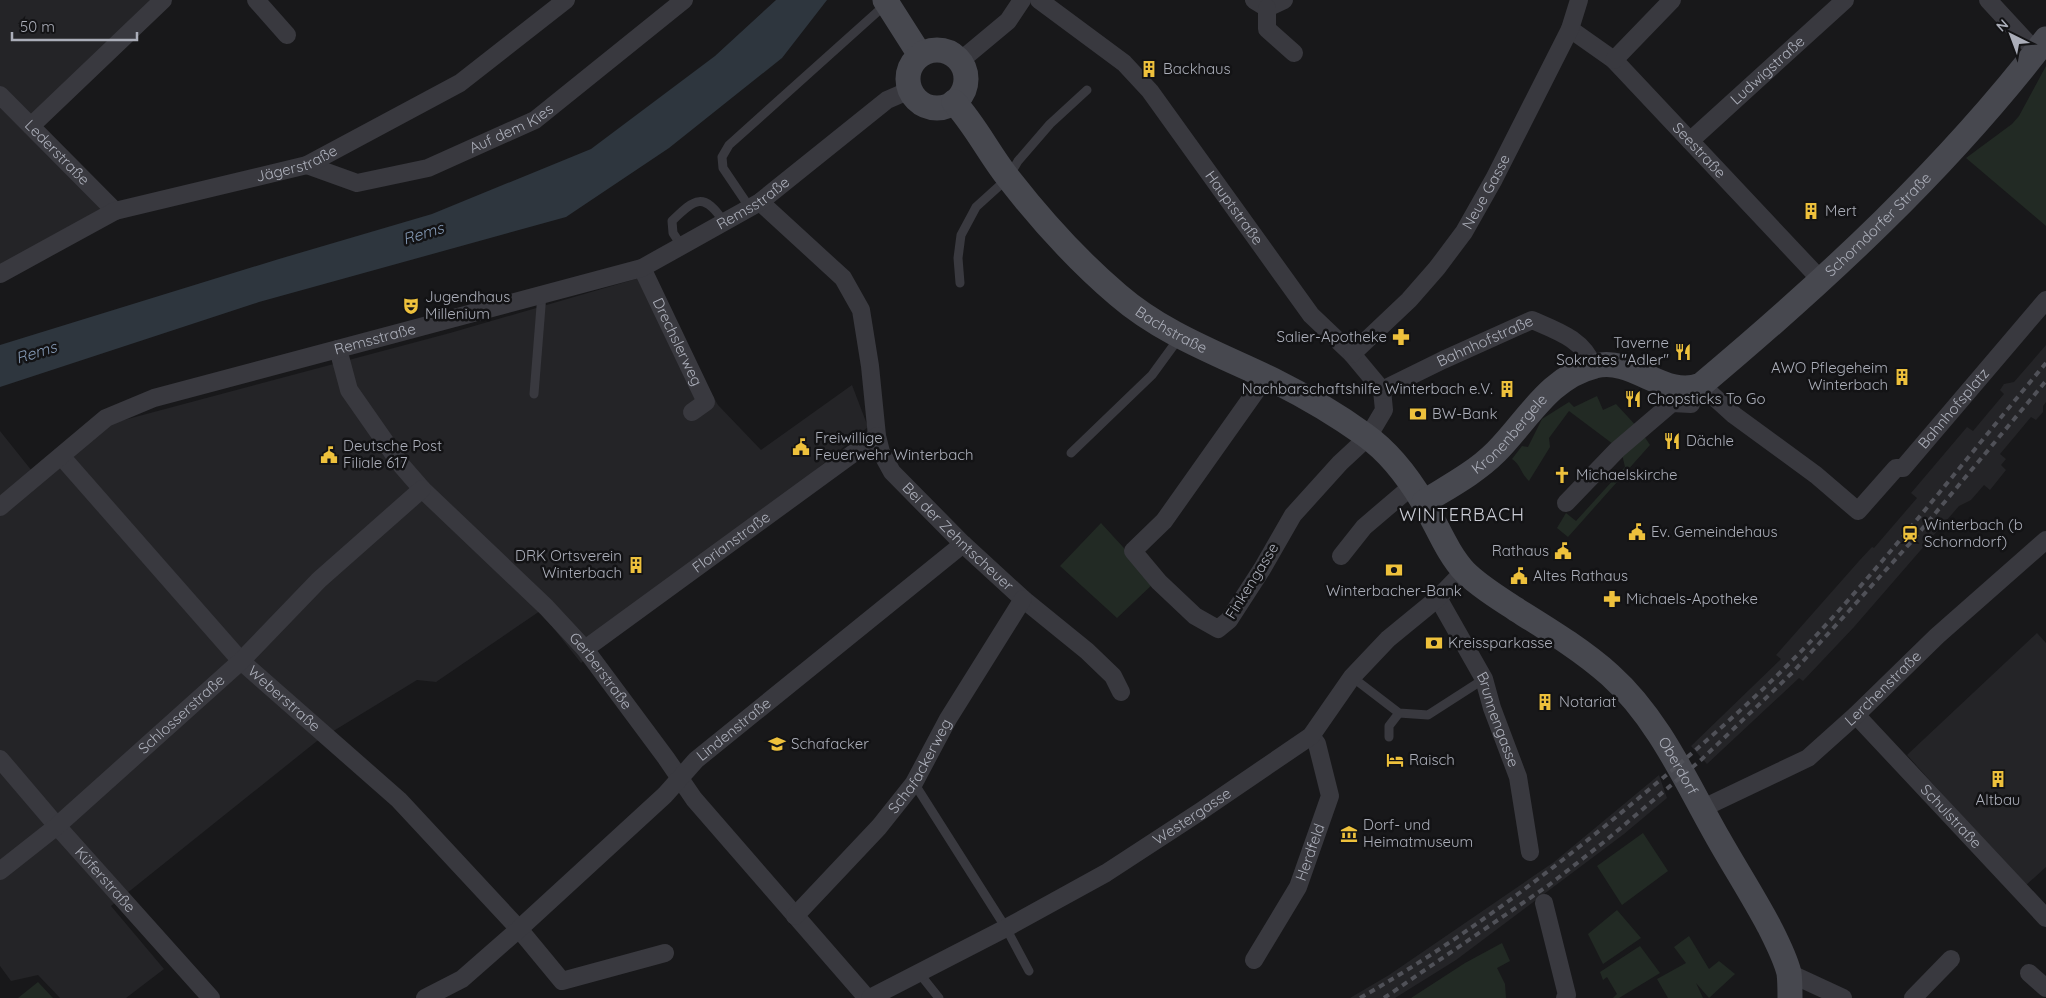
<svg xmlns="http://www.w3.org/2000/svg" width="2046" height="998" viewBox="0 0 2046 998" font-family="Quicksand,sans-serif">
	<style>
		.built { fill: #242427 }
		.green { fill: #222a24 }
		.water { fill: #2e363e }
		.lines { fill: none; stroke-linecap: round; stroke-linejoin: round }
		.lane { stroke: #39393f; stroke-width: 9 }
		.street { stroke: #39393f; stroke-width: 18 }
		.secondary { stroke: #47484f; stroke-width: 25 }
		.rail { stroke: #505158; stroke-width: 4; stroke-dasharray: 6 5; stroke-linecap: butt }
		.labels { text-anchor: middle; stroke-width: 5; stroke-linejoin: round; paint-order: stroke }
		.poi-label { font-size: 15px; fill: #abaeb9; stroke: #131315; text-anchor: start }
		.street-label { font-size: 15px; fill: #abaeb9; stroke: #131315 }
		.water-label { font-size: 16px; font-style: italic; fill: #8398b3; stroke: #131315 }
		.quarter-label { font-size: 18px; letter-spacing: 1px; fill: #cbcdd6; stroke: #131315 }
	</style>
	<rect width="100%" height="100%" fill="#18181a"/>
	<path class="built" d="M0 0H154L22 125 102 209 0 265Z
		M646 276 718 405 761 450 852 385 868 427 581 663 540 611 436 682 417 680 317 741 111 906 164 969 126 998H60L38 975 11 981 0 966V431L40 481 109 424 450 333Z
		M2046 345V402L2043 406V412L2036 420 2031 417 2000 454 2006 459 2001 465 2006 470 1990 490 1984 485 1971 500 1959 506 1854 627 1803 681 1799 678 1707 764 1691 746 1781 659 1776 655 1859 561 1872 547 1874 548 1917 498 1911 493 1917 486 1967 427 1973 431 2004 394 2000 390 2004 384 2014 382Z
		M2037 633 2046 643V867L2025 886 1907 755Z
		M1659 775 1667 798 1624 834 1456 960 1395 998H1350L1389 975 1554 862Z"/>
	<path class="green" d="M2046 66V226L1966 158 2012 124 2019 116Z
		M1597 396 1603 410 1616 404 1640 430 1650 445 1568 537 1557 528 1566 513 1576 521 1625 467 1621 450 1569 411 1549 438 1550 447 1529 481C1521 474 1521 465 1512 459L1522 446 1528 447 1542 419 1569 402 1574 407Z
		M1101 523 1155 582 1117 618 1060 566Z
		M1643 833 1668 871 1622 905 1597 866Z
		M1617 910 1641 938 1603 964 1588 934Z
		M1689 936 1709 969 1719 961 1735 974 1709 998 1696 983 1703 998H1668L1657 979 1686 963 1674 947Z
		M1502 943 1510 961 1497 968 1505 984 1506 998H1411L1465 963Z
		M1640 946 1660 973 1619 998H1613L1617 994 1607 977 1603 980 1600 972Z
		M38 982 53 998H18Z"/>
	<path class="water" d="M776 0H827L782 58 669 148 566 217 259 302 0 387V345L279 259 432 214 591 149 715 56Z"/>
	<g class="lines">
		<path class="lane" d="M750 208 723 168 722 157 729 145 885 5
			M681 245 673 233 672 221C695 198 704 192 724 222
			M960 283 958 258 961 235 976 207 1008 178 1018 161 1050 124 1087 90
			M534 394 542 294
			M1071 453 1152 375 1179 338
			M1352 677 1399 713
			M1389 737V726L1399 713 1428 715 1484 679
			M914 783 1006 928 1029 971
			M919 973 939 998"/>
		<g class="street">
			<path d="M256 0 287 35"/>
			<path id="s1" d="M1039 0 1124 63 1150 91 1311 315 1352 354 1382 390 1384 410 1368 437 1340 463 1293 515 1262 569 1229 620 1218 629 1195 616 1159 582 1133 551 1164 521 1266 377"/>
			<path d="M1254 0 1267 8 1284 0"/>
			<path d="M1988 0 2036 52"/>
			<path d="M1267 8V29L1294 53"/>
			<path id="s2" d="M1570 29 1614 60 1821 280"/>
			<path d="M1614 60 1672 0"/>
			<path d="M960 61 1008 21 1022 0"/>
			<path id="s3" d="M0 95 115 211"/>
			<path d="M31 126 163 0"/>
			<path id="s4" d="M1690 141 1845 0"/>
			<path id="s5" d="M307 165 357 183 428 168 535 120 684 0"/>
			<path id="s6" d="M760 202 843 278 861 310 870 366 877 436 881 452 892 472 963 544 1023 599 1087 651 1113 676 1121 692"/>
			<path id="s7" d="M642 268 706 402 692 412"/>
			<path id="s8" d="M0 274 115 211 307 165 460 83 566 0"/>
			<path id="s9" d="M338 349 349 390 402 466 422 489 546 607 585 649 666 758 694 799 867 998"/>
			<path id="s10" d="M1352 354 1409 300 1437 268 1464 232 1494 179 1570 29 1579 0"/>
			<path id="s11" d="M1701 385 1734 415 1816 475 1858 511 1896 468H1903L2046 300"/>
			<path id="s12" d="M1382 390 1443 360 1532 320C1557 331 1583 339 1593 366"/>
			<path id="s13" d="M61 456 241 661 399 800 519 929 562 981 665 953"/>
			<path d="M1566 503 1617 450 1672 403 1691 404V389"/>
			<path id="s14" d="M0 507 106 418 154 398 642 268 760 202 887 100 910 90"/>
			<path d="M1341 556 1364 527 1412 486"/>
			<path id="s15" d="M1438 598 1484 679 1492 708 1518 777 1530 852"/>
			<path id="s16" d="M585 649 877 436"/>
			<path id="s17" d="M1856 715 2046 918"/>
			<path id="s18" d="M0 759 57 826 211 998"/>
			<path id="s19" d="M1701 809 1808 758 1856 715 1937 636 2046 540"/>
			<path id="s20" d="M0 871 57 826 241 661 319 580 422 489"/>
			<path d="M1544 903 1567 995 1565 998"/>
			<path id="s21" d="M795 916 879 827 914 783 948 719 1023 599"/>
			<path id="s22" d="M1254 960 1298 887 1330 796 1317 744 1311 736"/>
			<path d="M1789 973 1843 998"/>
			<path d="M2029 973 2046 988"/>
			<path id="s23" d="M425 998 462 979 519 929 665 795 696 760 963 544"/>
			<path id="s24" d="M870 998 1006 928 1106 873 1201 811 1311 736 1352 677 1388 639 1438 598 1464 571"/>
			<path d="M1913 998 1951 959"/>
		</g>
		<g class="secondary">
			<path d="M885 0 920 55"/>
			<circle cx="937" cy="79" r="29"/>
			<path id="s25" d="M954 102C976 126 989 154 1009 179 1041 220 1078 261 1118 295 1163 334 1219 354 1273 380 1305 396 1336 414 1365 435 1389 452 1408 477 1423 502 1437 525 1447 553 1465 572 1480 587 1499 598 1517 610 1549 630 1582 650 1610 675 1659 719 1686 782 1718 838 1735 868 1753 896 1769 926 1776 940 1785 957 1789 973 1790 981 1790 990 1790 998"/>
			<path id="s26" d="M1424 502C1448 487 1475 473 1496 452 1527 421 1549 377 1595 366 1633 356 1665 400 1701 385 1826 280 1946 169 2046 39"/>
		</g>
		<path class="rail" d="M1360 998C1460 941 1552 871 1640 797 1699 748 1758 697 1811 641 1894 552 1968 456 2046 363
			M1384 998 1549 885 1604 842 1702 759 1793 672 1848 612 1912 541 2046 381"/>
	</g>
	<defs>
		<g id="building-bare" transform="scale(1.35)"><path d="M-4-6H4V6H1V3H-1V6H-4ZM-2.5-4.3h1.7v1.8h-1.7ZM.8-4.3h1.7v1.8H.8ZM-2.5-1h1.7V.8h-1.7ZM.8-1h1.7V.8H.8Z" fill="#eec13c" stroke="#131315" stroke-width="2.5" paint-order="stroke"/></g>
		<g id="theatre-bare" transform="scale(1.35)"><path d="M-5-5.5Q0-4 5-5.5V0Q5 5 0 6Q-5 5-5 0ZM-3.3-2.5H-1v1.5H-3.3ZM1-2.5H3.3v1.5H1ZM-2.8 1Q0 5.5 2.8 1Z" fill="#eec13c" stroke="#131315" stroke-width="2.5" paint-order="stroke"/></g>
		<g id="pharmacy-bare" transform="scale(1.35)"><path d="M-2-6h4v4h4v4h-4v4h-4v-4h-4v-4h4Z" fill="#eec13c" stroke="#131315" stroke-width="2.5" paint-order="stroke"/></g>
		<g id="restaurant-bare" transform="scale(1.35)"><path d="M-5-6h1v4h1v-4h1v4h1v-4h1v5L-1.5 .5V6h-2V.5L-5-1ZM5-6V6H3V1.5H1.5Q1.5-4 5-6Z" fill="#eec13c" stroke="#131315" stroke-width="2.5" paint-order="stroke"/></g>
		<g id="bank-bare" transform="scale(1.35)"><path d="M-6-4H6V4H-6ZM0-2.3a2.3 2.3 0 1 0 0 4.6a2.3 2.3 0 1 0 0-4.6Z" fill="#eec13c" stroke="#131315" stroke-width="2.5" paint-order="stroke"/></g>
		<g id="civic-bare" transform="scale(1.35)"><path d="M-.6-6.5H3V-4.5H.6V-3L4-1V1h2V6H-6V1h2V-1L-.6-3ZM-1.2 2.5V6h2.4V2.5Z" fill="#eec13c" stroke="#131315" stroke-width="2.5" paint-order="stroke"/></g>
		<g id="church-bare" transform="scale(1.35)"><path d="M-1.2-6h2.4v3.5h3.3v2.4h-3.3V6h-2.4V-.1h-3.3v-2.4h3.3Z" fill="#eec13c" stroke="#131315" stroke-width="2.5" paint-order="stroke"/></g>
		<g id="station-bare" transform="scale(1.35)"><path d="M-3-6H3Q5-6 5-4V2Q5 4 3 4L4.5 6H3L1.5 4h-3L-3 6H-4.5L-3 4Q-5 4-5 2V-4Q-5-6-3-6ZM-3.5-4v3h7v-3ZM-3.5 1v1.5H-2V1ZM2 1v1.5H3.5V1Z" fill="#eec13c" stroke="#131315" stroke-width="2.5" paint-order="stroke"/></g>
		<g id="school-bare" transform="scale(1.35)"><path d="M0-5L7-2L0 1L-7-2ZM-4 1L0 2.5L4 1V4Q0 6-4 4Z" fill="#eec13c" stroke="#131315" stroke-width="2.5" paint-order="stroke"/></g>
		<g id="hotel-bare" transform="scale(1.35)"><path d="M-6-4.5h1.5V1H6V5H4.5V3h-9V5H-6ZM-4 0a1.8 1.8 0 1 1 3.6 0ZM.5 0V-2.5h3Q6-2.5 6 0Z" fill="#eec13c" stroke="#131315" stroke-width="2.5" paint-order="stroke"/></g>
		<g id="museum-bare" transform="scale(1.35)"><path d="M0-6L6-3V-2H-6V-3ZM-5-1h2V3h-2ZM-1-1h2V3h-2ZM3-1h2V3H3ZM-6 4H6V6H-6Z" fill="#eec13c" stroke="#131315" stroke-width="2.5" paint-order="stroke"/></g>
	</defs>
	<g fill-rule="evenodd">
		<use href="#building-bare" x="1149" y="69"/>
		<use href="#building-bare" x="1811" y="211"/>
		<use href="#theatre-bare" x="411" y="306"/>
		<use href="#pharmacy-bare" x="1401" y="337"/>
		<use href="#restaurant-bare" x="1683" y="352"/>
		<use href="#building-bare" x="1902" y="377"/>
		<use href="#building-bare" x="1507" y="389"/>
		<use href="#restaurant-bare" x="1633" y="399"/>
		<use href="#bank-bare" x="1418" y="414"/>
		<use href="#restaurant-bare" x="1672" y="441"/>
		<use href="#civic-bare" x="801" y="447"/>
		<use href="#civic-bare" x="329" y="455"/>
		<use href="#church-bare" x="1562" y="475"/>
		<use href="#civic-bare" x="1637" y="532"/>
		<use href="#station-bare" x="1910" y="534"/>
		<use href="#civic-bare" x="1563" y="551"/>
		<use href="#building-bare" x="636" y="565"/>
		<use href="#bank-bare" x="1394" y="570"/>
		<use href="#civic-bare" x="1519" y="576"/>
		<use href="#pharmacy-bare" x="1612" y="599"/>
		<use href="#bank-bare" x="1434" y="643"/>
		<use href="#building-bare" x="1545" y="702"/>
		<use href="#school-bare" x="777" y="744"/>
		<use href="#hotel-bare" x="1395" y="760"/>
		<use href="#building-bare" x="1998" y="779"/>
		<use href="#museum-bare" x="1349" y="834"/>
	</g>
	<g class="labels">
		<g class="poi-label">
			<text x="1163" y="74">Backhaus</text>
			<text x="1825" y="216">Mert</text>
			<text x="425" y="302">Jugendhaus<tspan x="425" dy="17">Millenium</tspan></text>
			<text x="1387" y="342" text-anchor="end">Salier-Apotheke</text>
			<text x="1669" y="348" text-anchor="end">Taverne<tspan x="1669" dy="17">Sokrates "Adler"</tspan></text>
			<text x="1888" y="373" text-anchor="end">AWO Pflegeheim<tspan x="1888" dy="17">Winterbach</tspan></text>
			<text x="1493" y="394" text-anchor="end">Nachbarschaftshilfe Winterbach e.V.</text>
			<text x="1647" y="404">Chopsticks To Go</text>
			<text x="1432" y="419">BW-Bank</text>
			<text x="815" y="443">Freiwillige<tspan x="815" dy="17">Feuerwehr Winterbach</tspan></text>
			<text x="1686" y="446">Dächle</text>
			<text x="343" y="451">Deutsche Post<tspan x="343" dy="17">Filiale 617</tspan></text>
			<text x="1576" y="480">Michaelskirche</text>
			<text x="1924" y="530">Winterbach (b<tspan x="1924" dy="17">Schorndorf)</tspan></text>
			<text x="1651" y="537">Ev. Gemeindehaus</text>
			<text x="1549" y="556" text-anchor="end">Rathaus</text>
			<text x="622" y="561" text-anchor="end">DRK Ortsverein<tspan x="622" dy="17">Winterbach</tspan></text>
			<text x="1533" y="581">Altes Rathaus</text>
			<text x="1394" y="596" text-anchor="middle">Winterbacher-Bank</text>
			<text x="1626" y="604">Michaels-Apotheke</text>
			<text x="1448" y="648">Kreissparkasse</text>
			<text x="1559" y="707">Notariat</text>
			<text x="791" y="749">Schafacker</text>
			<text x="1409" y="765">Raisch</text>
			<text x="1998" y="805" text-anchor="middle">Altbau</text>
			<text x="1363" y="830">Dorf- und<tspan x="1363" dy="17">Heimatmuseum</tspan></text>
		</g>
		<g class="street-label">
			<text dy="5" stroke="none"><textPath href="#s4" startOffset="105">Ludwigstraße</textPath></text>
			<text dy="5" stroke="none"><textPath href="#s5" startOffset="218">Auf dem Kies</textPath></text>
			<text dy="5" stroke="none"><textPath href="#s2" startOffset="178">Seestraße</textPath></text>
			<text dy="5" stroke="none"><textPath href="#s3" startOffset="81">Lederstraße</textPath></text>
			<text dy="5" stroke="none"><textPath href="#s8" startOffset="319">Jägerstraße</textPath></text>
			<text dy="5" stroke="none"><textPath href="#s10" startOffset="212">Neue Gasse</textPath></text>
			<text dy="5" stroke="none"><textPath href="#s14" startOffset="824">Remsstraße</textPath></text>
			<text dy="5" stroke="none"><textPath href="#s1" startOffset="288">Hauptstraße</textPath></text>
			<text dy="5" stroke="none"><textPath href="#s26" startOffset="571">Schorndorfer Straße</textPath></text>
			<text dy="5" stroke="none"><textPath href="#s25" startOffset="318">Bachstraße</textPath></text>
			<text dy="5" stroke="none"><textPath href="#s14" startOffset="419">Remsstraße</textPath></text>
			<text dy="5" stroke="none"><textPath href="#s7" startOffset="82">Drechslerweg</textPath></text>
			<text dy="5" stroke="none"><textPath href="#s12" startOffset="114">Bahnhofstraße</textPath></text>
			<text dy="5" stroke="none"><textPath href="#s11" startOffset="344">Bahnhofsplatz</textPath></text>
			<text dy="5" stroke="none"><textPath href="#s26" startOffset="110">Kronenbergele</textPath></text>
			<text dy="5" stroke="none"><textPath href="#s6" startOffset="408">Bei der Zehntscheuer</textPath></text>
			<text dy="5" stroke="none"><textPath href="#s16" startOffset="181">Florianstraße</textPath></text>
			<text transform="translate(1252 581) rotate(-58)" y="5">Finkengasse</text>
			<text dy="5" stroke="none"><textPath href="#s9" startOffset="421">Gerberstraße</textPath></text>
			<text dy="5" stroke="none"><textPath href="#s19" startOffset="221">Lerchenstraße</textPath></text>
			<text dy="5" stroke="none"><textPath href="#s13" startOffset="330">Weberstraße</textPath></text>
			<text dy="5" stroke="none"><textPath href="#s20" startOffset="240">Schlosserstraße</textPath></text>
			<text dy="5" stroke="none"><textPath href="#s15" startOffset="136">Brunnengasse</textPath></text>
			<text dy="5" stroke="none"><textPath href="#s23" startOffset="411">Lindenstraße</textPath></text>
			<text dy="5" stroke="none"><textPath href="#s21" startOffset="196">Schafackerweg</textPath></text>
			<text dy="5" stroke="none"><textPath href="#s25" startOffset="1002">Oberdorf</textPath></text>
			<text dy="5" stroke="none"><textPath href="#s24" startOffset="370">Westergasse</textPath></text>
			<text dy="5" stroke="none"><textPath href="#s17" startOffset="139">Schulstraße</textPath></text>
			<text dy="5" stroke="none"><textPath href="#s22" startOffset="122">Herdfeld</textPath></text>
			<text dy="5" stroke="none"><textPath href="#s18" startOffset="160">Küferstraße</textPath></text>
		</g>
		<g class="water-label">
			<text transform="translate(423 233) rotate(-17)" y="6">Rems</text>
			<text transform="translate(36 352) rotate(-17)" y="6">Rems</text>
		</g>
		<g class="quarter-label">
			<text x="1462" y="521">WINTERBACH</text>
		</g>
	</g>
	<g transform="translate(2011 35) rotate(318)" stroke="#131315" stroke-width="4" paint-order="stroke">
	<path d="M0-4L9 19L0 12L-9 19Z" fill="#abaeb9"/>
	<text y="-8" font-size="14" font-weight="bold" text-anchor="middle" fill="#abaeb9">N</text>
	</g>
	<path d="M12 32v8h125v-8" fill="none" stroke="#abaeb9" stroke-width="2.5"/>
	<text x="20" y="32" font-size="15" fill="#abaeb9" stroke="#131315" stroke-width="4" paint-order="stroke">50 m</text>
</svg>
